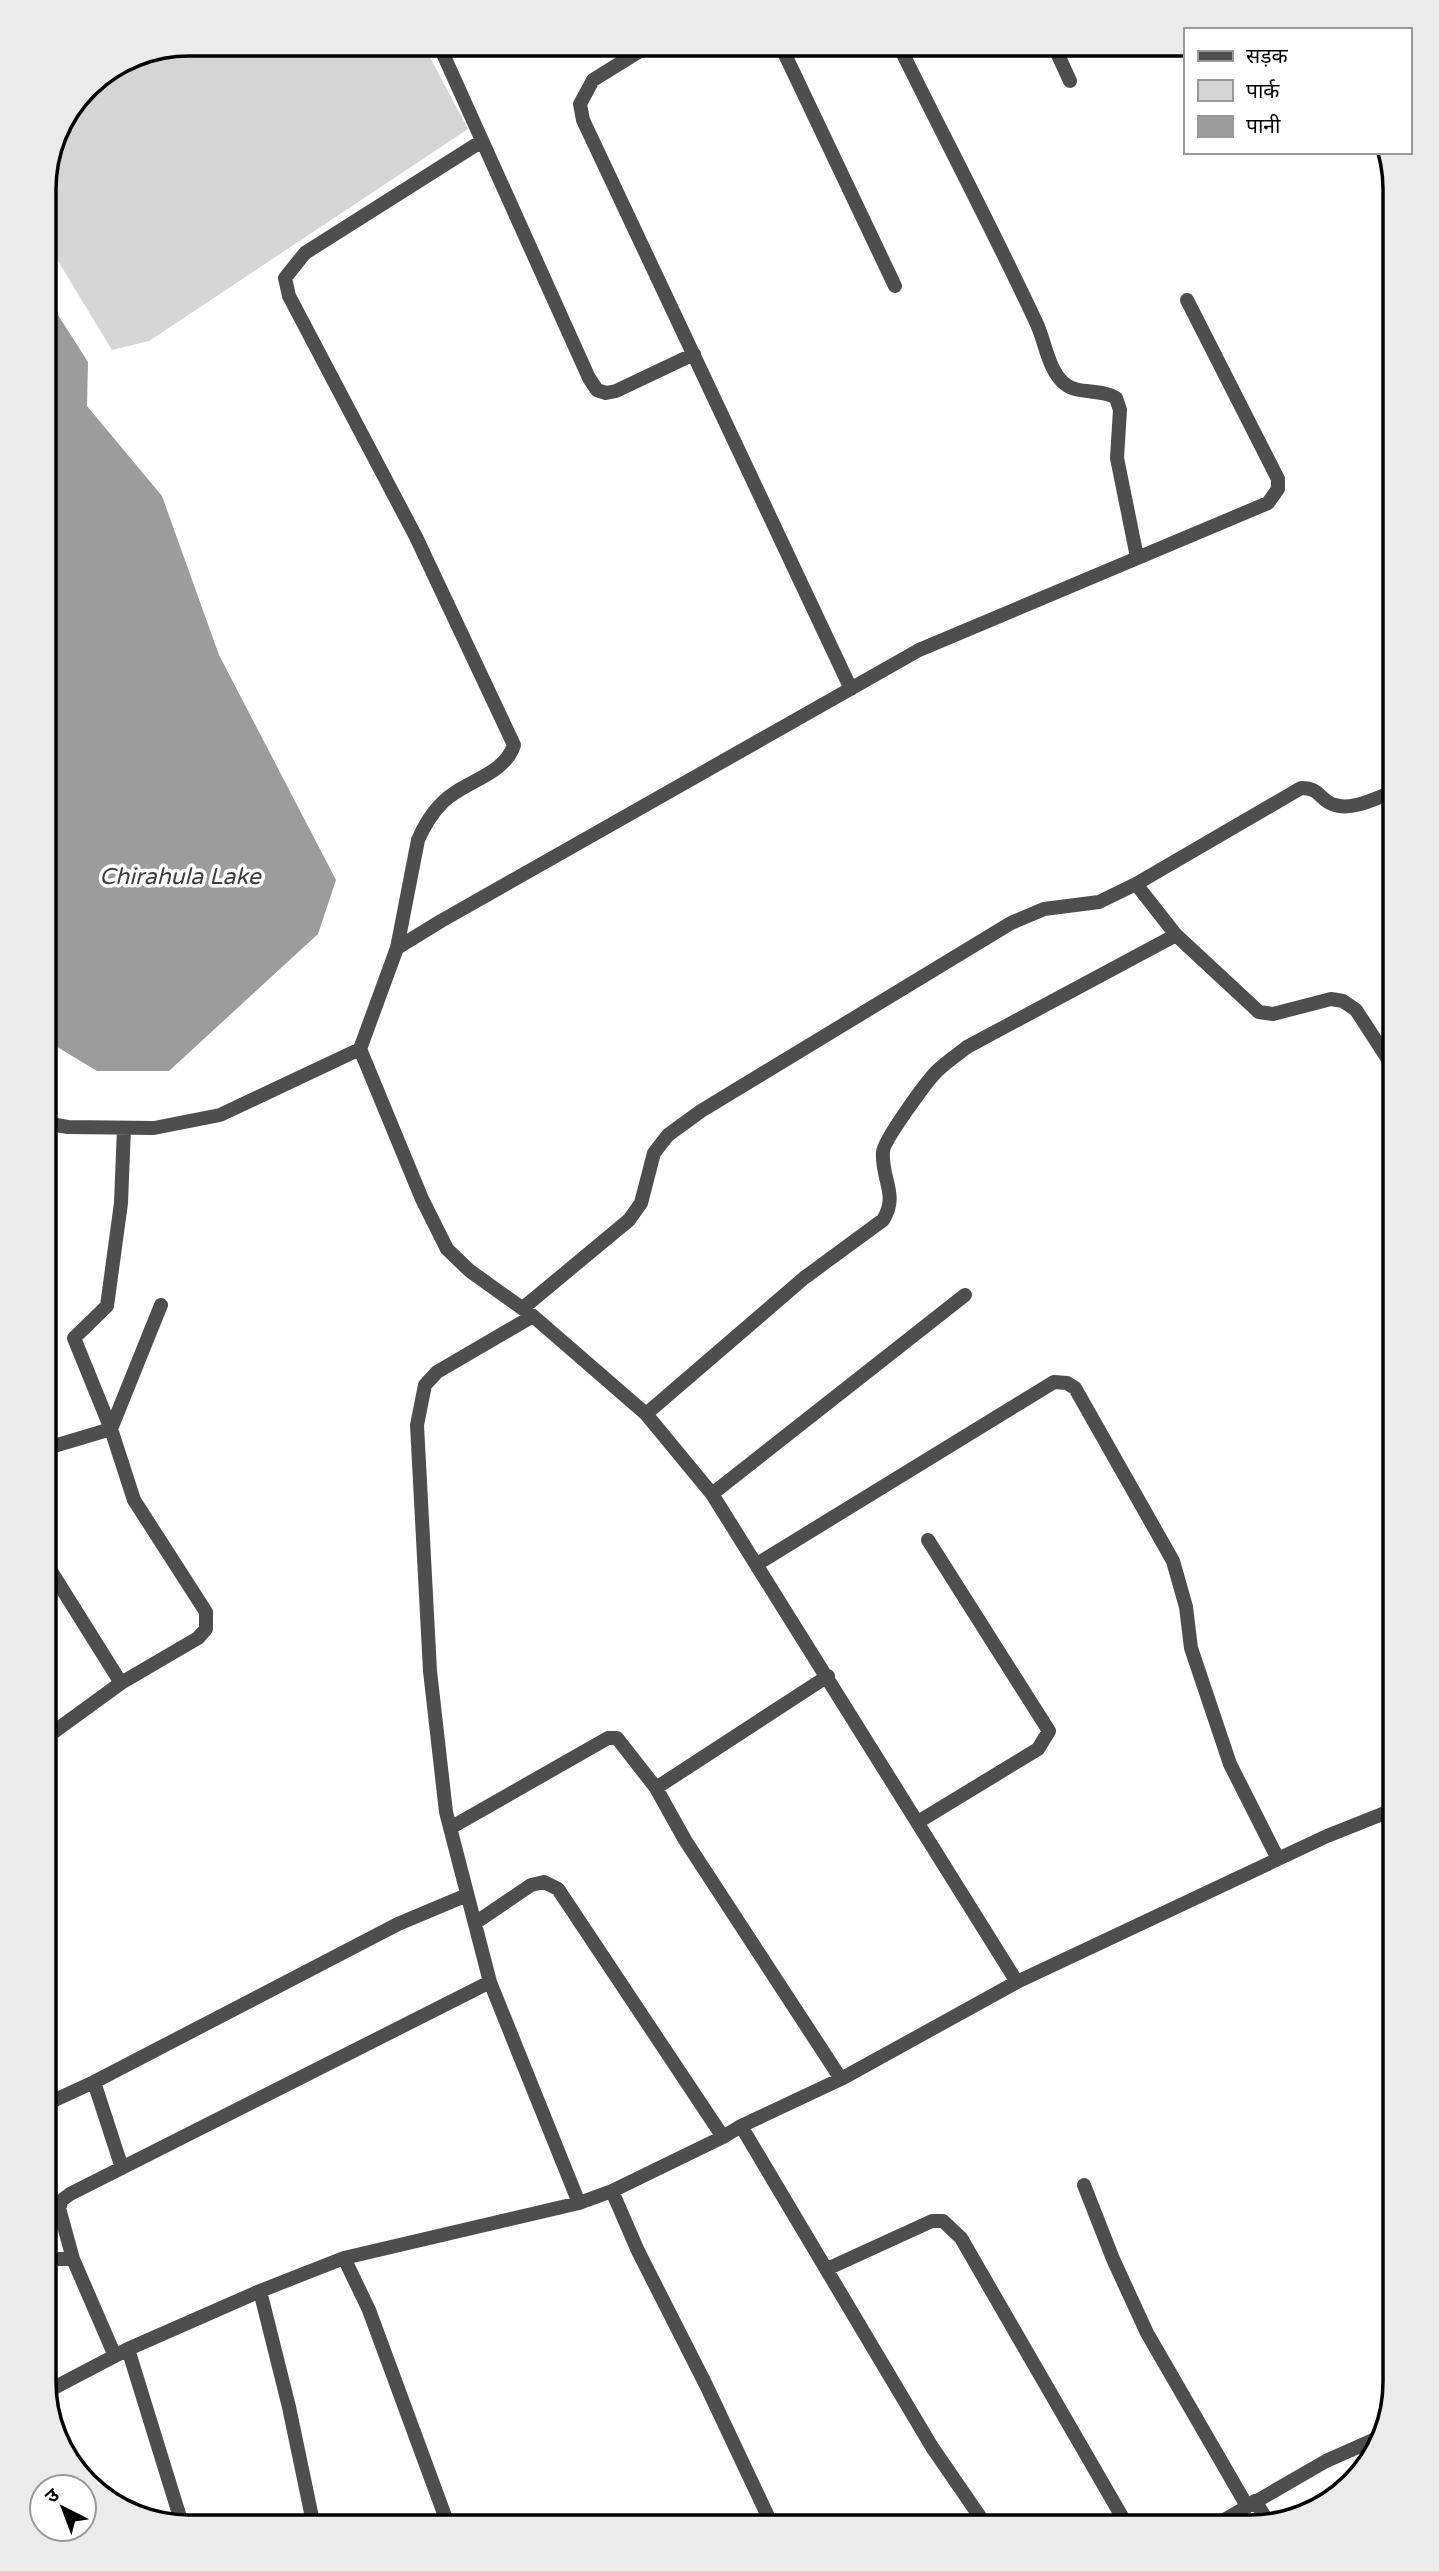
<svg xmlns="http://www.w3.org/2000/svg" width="1439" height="2571" viewBox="0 0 1439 2571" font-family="'Varela Round','Noto Sans Devanagari',sans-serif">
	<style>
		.green { fill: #d5d5d5 }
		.water { fill: #9c9c9c }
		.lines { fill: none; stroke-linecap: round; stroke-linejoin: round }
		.street { stroke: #4e4e4e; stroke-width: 14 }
		.labels { text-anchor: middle; stroke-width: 7; stroke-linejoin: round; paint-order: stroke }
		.water-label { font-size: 23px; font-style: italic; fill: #3d3d3d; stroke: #fff }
		.rim { fill: none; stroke: #000; stroke-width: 3.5 }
	</style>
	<rect width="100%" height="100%" fill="#fff"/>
	<path class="green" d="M189 44H423L468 129 149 341 112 350 44 238V180L55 133 87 86 134 55Z"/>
	<path class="water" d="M44 293 88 362 87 406 162 496 219 655 336 880 318 934 169 1071H97L54 1045 44 1034Z"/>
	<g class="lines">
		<path class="street" d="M442 44 444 56 589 378 597 390 606 393 616 391 694 354
			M651 44 593 80 580 104 583 120 851 689
			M780 44 895 286
			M898 44C944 137 992 228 1036 322 1045 340 1048 371 1065 384 1078 395 1101 388 1116 398L1120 410 1117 458 1137 557
			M1053 44 1070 81
			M482 141 305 253 285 278 289 296 416 537 514 745C504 776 463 781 442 803 432 813 424 826 418 840L397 948 360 1049 422 1199 447 1249 470 1271 533 1316 646 1414 712 1494 1017 1982
			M1136 884 1176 935 1259 1012 1273 1014 1331 999 1343 1001 1356 1010 1395 1070
			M397 948 441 921 919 650 1268 503 1278 489V479L1187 300
			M44 1123 68 1127 154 1128 220 1115 360 1049
			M523 1308 629 1220 641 1203 654 1153 668 1135 701 1111 1011 923 1044 909 1099 902 1136 884 1301 788C1322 788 1319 801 1335 805 1353 811 1378 797 1395 791
			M533 1316 437 1372 425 1385 417 1425 430 1671 446 1812 490 1982 579 2203
			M646 1414 804 1278 883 1220C899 1195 881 1179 883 1152 883 1141 927 1081 937 1071 946 1062 957 1055 967 1047L1176 935
			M111 1429 74 1338 107 1306 121 1203 124 1128
			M111 1429 161 1305
			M44 1449 111 1429 134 1500 206 1612V1629L198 1638 121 1683
			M712 1494 965 1295
			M757 1564 1054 1382 1067 1383 1075 1388 1173 1561 1186 1607 1191 1648 1230 1764 1278 1859
			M828 1676 656 1788 685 1840 841 2079
			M44 1739 121 1683 49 1568
			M918 1822 1038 1749 1049 1731 928 1540
			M450 1828 608 1738H617L656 1788
			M475 1923 531 1885 544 1882 558 1889 723 2137
			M44 2105 94 2082
			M741 2126 932 2447 987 2527
			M122 2168 94 2082 398 1924 467 1895
			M1084 2185 1113 2259 1147 2333 1247 2506
			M612 2191 638 2251 706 2385 773 2527
			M344 2258 369 2310 449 2527
			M44 2259H73L115 2356
			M73 2259 59 2208 62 2200 70 2194 490 1982
			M827 2269 932 2221H943L961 2238 1128 2527
			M260 2291 289 2407 314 2527
			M128 2349 183 2527
			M46 2392 128 2349 260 2291 344 2258 579 2203 612 2191 723 2137 741 2126 841 2079 1017 1982 1327 1836 1395 1809
			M1255 2501 1269 2523
			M1212 2527 1326 2461 1378 2438"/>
	</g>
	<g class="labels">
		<g class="water-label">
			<text x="180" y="884">Chirahula Lake</text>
		</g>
	</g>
	<path d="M0 0H1439V2571H0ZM189 56H1250A133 133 0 0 1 1383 189V2382A133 133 0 0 1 1250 2515H189A133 133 0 0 1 56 2382V189A133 133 0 0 1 189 56Z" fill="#ebebeb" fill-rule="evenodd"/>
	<path class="rim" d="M189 56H1250A133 133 0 0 1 1383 189V2382A133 133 0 0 1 1250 2515H189A133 133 0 0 1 56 2382V189A133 133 0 0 1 189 56Z"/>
	<rect x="1184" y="28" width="228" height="126" fill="#ffffff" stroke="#999999" stroke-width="2"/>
	<rect x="1198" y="51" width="35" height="10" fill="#4e4e4e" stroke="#999999" stroke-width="2"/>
	<text x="1246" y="63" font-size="21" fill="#000000">सड़क</text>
	<rect x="1198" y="80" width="35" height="21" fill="#d5d5d5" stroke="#999999" stroke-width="2"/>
	<text x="1246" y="98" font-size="21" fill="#000000">पार्क</text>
	<rect x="1198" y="116" width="35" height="21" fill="#9c9c9c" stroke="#999999" stroke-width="2"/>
	<text x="1246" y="133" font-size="21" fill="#000000">पानी</text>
	<g transform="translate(63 2508) rotate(318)"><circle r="33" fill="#ffffff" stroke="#999999" stroke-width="2"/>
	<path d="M0-5L12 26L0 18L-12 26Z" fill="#000000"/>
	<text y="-10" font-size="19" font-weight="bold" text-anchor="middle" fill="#000000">उ</text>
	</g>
</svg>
